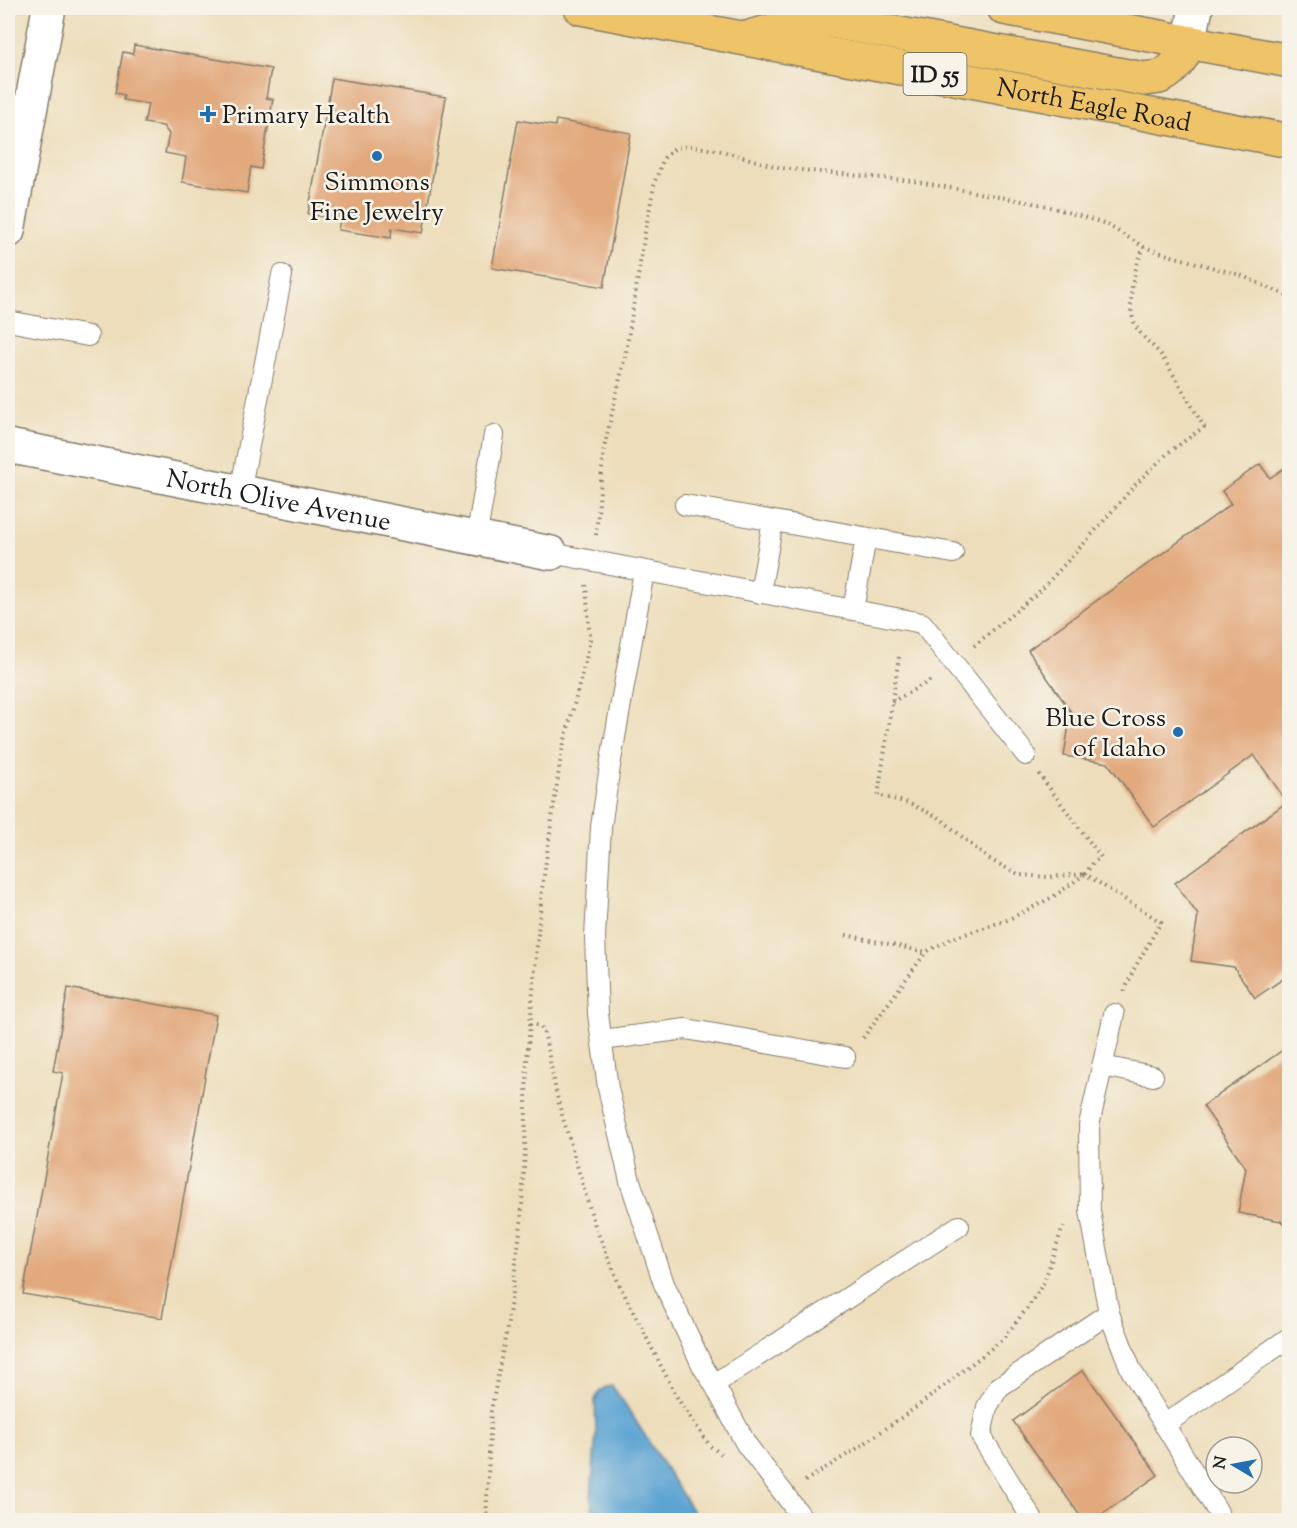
<svg xmlns="http://www.w3.org/2000/svg" width="1297" height="1528" viewBox="0 0 1297 1528" font-family="'Sorts Mill Goudy',serif">
	<style>
		.water { fill: #5da4d3; stroke: #3c6078; stroke-width: 1.5 }
		.building { fill: #e2a97d }
		.lines { fill: none; stroke-linecap: round; stroke-linejoin: round }
		.service-casing { stroke: #847c6b; stroke-width: 22 }
		.minor-casing { stroke: #847c6b; stroke-width: 36 }
		.trunk-casing { stroke: #847c6b; stroke-width: 36 }
		.path { stroke: #847c6b; stroke-width: 4; stroke-dasharray: 1.5 4.5; stroke-linecap: butt }
		.service { stroke: #fff; stroke-width: 20 }
		.minor { stroke: #fff; stroke-width: 33 }
		.trunk { stroke: #efc469; stroke-width: 33 }
		.poi-dot { fill: #1f6fb2; stroke: #f7f3e8; stroke-width: 2 }
		.labels { text-anchor: middle; stroke-width: 5; stroke-linejoin: round; paint-order: stroke }
		.shield { fill: #f7f3e8; stroke: #5e5c59; stroke-width: 1.5 }
		.shield-label { font-size: 24px; font-weight: bold; fill: #1c1c1c }
		.street-label { font-size: 26px; fill: #1c1c1c; stroke: #f7f3e8 }
		.poi-label { font-size: 26px; fill: #1c1c1c; stroke: #f7f3e8; text-anchor: start }
	</style>
	<rect width="100%" height="100%" fill="#f7f3e8"/>
	<filter id="ink" filterUnits="userSpaceOnUse"><feTurbulence type="fractalNoise" baseFrequency=".0167" numOctaves="2"/><feDisplacementMap in="SourceGraphic" scale="12" xChannelSelector="R" yChannelSelector="G"/><feConvolveMatrix kernelMatrix="1 2 1 2 8 2 1 2 1" color-interpolation-filters="sRGB"/></filter>
	<filter id="wash" filterUnits="userSpaceOnUse"><feTurbulence type="fractalNoise" baseFrequency=".008" numOctaves="4" result="noise"/><feDisplacementMap in="SourceGraphic" scale="24" xChannelSelector="R" yChannelSelector="G"/><feGaussianBlur stdDeviation="1.35" result="paint"/><feColorMatrix in="noise" values="0 0 0 0 0 0 0 0 0 0 0 0 0 0 0 0 0 1.4 0 .05"/><feComposite in="paint" operator="in"/></filter>
	<g filter="url(#wash)">
		<rect width="100%" height="100%" fill="#edddba"/>
		<path class="water" d="M612 1386 625 1404 692 1510 697 1520H594L591 1497 596 1432 595 1400 599 1391 606 1387Z"/>
		<g id="blocks">
			<path class="building" d="M134 45 271 69 266 98 273 99 261 169 251 167 247 193 182 182 186 157 165 153 169 134 163 126 144 123 148 104 123 100 124 95 115 93 123 52 133 54Z
				M332 78 446 97 423 233 392 228 391 238 338 230 340 220 308 214Z
				M518 120 555 126 556 120 631 133 604 287 492 268Z
				M1260 464 1270 478 1290 464V731L1286 733 1290 739V974L1255 998 1234 967 1191 961 1198 915 1175 883 1287 802 1254 755 1154 827 1108 763 1064 756 1071 712 1028 650 1231 504 1222 491Z
				M68 988 216 1015 162 1318 23 1294 63 1073 53 1071Z
				M1290 1045V1233L1281 1221 1238 1213 1246 1168 1203 1106Z
				M1083 1370 1158 1475 1094 1520H1083L1013 1421Z"/>
		</g>
	</g>
	<g filter="url(#ink)">
		<use href="#blocks" fill-opacity="0" stroke="#847c6b" stroke-width="1.5"/>
		<g class="lines">
			<g class="service-casing">
				<path id="service" d="M8 321 88 336
					M240 492 282 275
					M685 505 953 553
					M476 539 494 435
					M551 553 922 623 1026 755
					M644 571 610 766 601 827 595 937 598 1014 608 1088 630 1181 664 1284 703 1367 714 1384 746 1444 804 1520
					M760 593 773 521
					M853 610 866 538
					M602 1040 686 1029 845 1057
					M1102 1066 1153 1076
					M1109 1313 1090 1211 1089 1125 1114 1014
					M714 1384 959 1226
					M1164 1425 1290 1337
					M1033 1520 981 1436 987 1407 999 1387 1109 1313 1131 1370 1218 1512"/>
			</g>
			<g class="minor-casing">
				<g id="minor">
					<path d="M1189 43 1196 8"/>
					<path d="M8 231 49 8"/>
					<path id="s1" d="M8 446 551 553"/>
				</g>
			</g>
			<g class="trunk-casing">
				<g id="trunk">
					<path id="s2" d="M581 8 1290 141"/>
					<path d="M1004 8 1290 61"/>
					<path d="M753 36 800 23 830 21 1144 79C1148 78 1155 78 1159 77 1174 72 1183 56 1189 43"/>
				</g>
			</g>
			<path class="path" d="M596 535 604 448 626 352 645 232 655 181 664 158 675 148 691 146 722 151 781 168 913 181 1044 205 1106 224 1144 247 1168 255 1240 275 1290 297
				M974 646 1042 589 1087 540 1134 486 1169 452 1204 427C1190 403 1176 378 1161 355 1154 346 1145 340 1139 331 1123 310 1134 268 1144 247
				M899 657 878 795 908 803 940 818 987 858 1020 875 1048 877 1085 874
				M892 702 933 679
				M1039 774 1101 857 1094 862 1085 874 1161 922 1133 971 1124 992
				M846 935 926 952 950 939 1007 920 1053 897 1085 874
				M530 1024 541 1026 545 1036 558 1101 595 1226 620 1286 678 1399 710 1446 721 1454
				M863 1038 926 952
				M805 1481 861 1446 922 1403 1002 1340 1029 1306 1044 1282 1059 1238 1065 1223
				M486 1520 491 1411 508 1323 521 1224 525 1151 527 1059 542 889 561 755 587 655 590 639 586 585"/>
			<use href="#service" class="service"/>
			<use href="#minor" class="minor"/>
			<use href="#trunk" class="trunk"/>
		</g>
	</g>
	<g class="poi-dot">
		<path d="M205 105h6v6h6v6h-6v6h-6v-6h-6v-6h6z"/>
		<circle cx="377" cy="156" r="6"/>
		<circle cx="1178" cy="732" r="6"/>
	</g>
	<g class="labels">
		<rect class="shield" x="903.5" y="53" width="63" height="42" rx="4.5"/>
		<g class="shield-label">
			<text x="935" y="82">ID 55</text>
		</g>
		<g class="street-label">
			<text dy="9" stroke="none"><textPath href="#s2" startOffset="522">North Eagle Road</textPath></text>
			<text dy="9" stroke="none"><textPath href="#s1" startOffset="276">North Olive Avenue</textPath></text>
		</g>
		<g class="poi-label">
			<text x="222" y="123">Primary Health</text>
			<text x="377" y="190" text-anchor="middle">Simmons<tspan x="377" dy="30">Fine Jewelry</tspan></text>
			<text x="1166" y="726" text-anchor="end">Blue Cross<tspan x="1166" dy="30">of Idaho</tspan></text>
		</g>
	</g>
	<rect width="1297" height="1528" fill="none" stroke="#f7f3e8" stroke-width="30"/>
	<g transform="translate(1234 1465) rotate(280)"><circle r="28" fill="#f7f3e8" stroke="#9f9d96" stroke-width="1.5"/>
	<path d="M0-4.5L10 22L0 15L-10 22Z" fill="#1f6fb2"/>
	<text y="-9" font-size="16" font-weight="bold" text-anchor="middle" fill="#1c1c1c">N</text>
	</g>
</svg>
